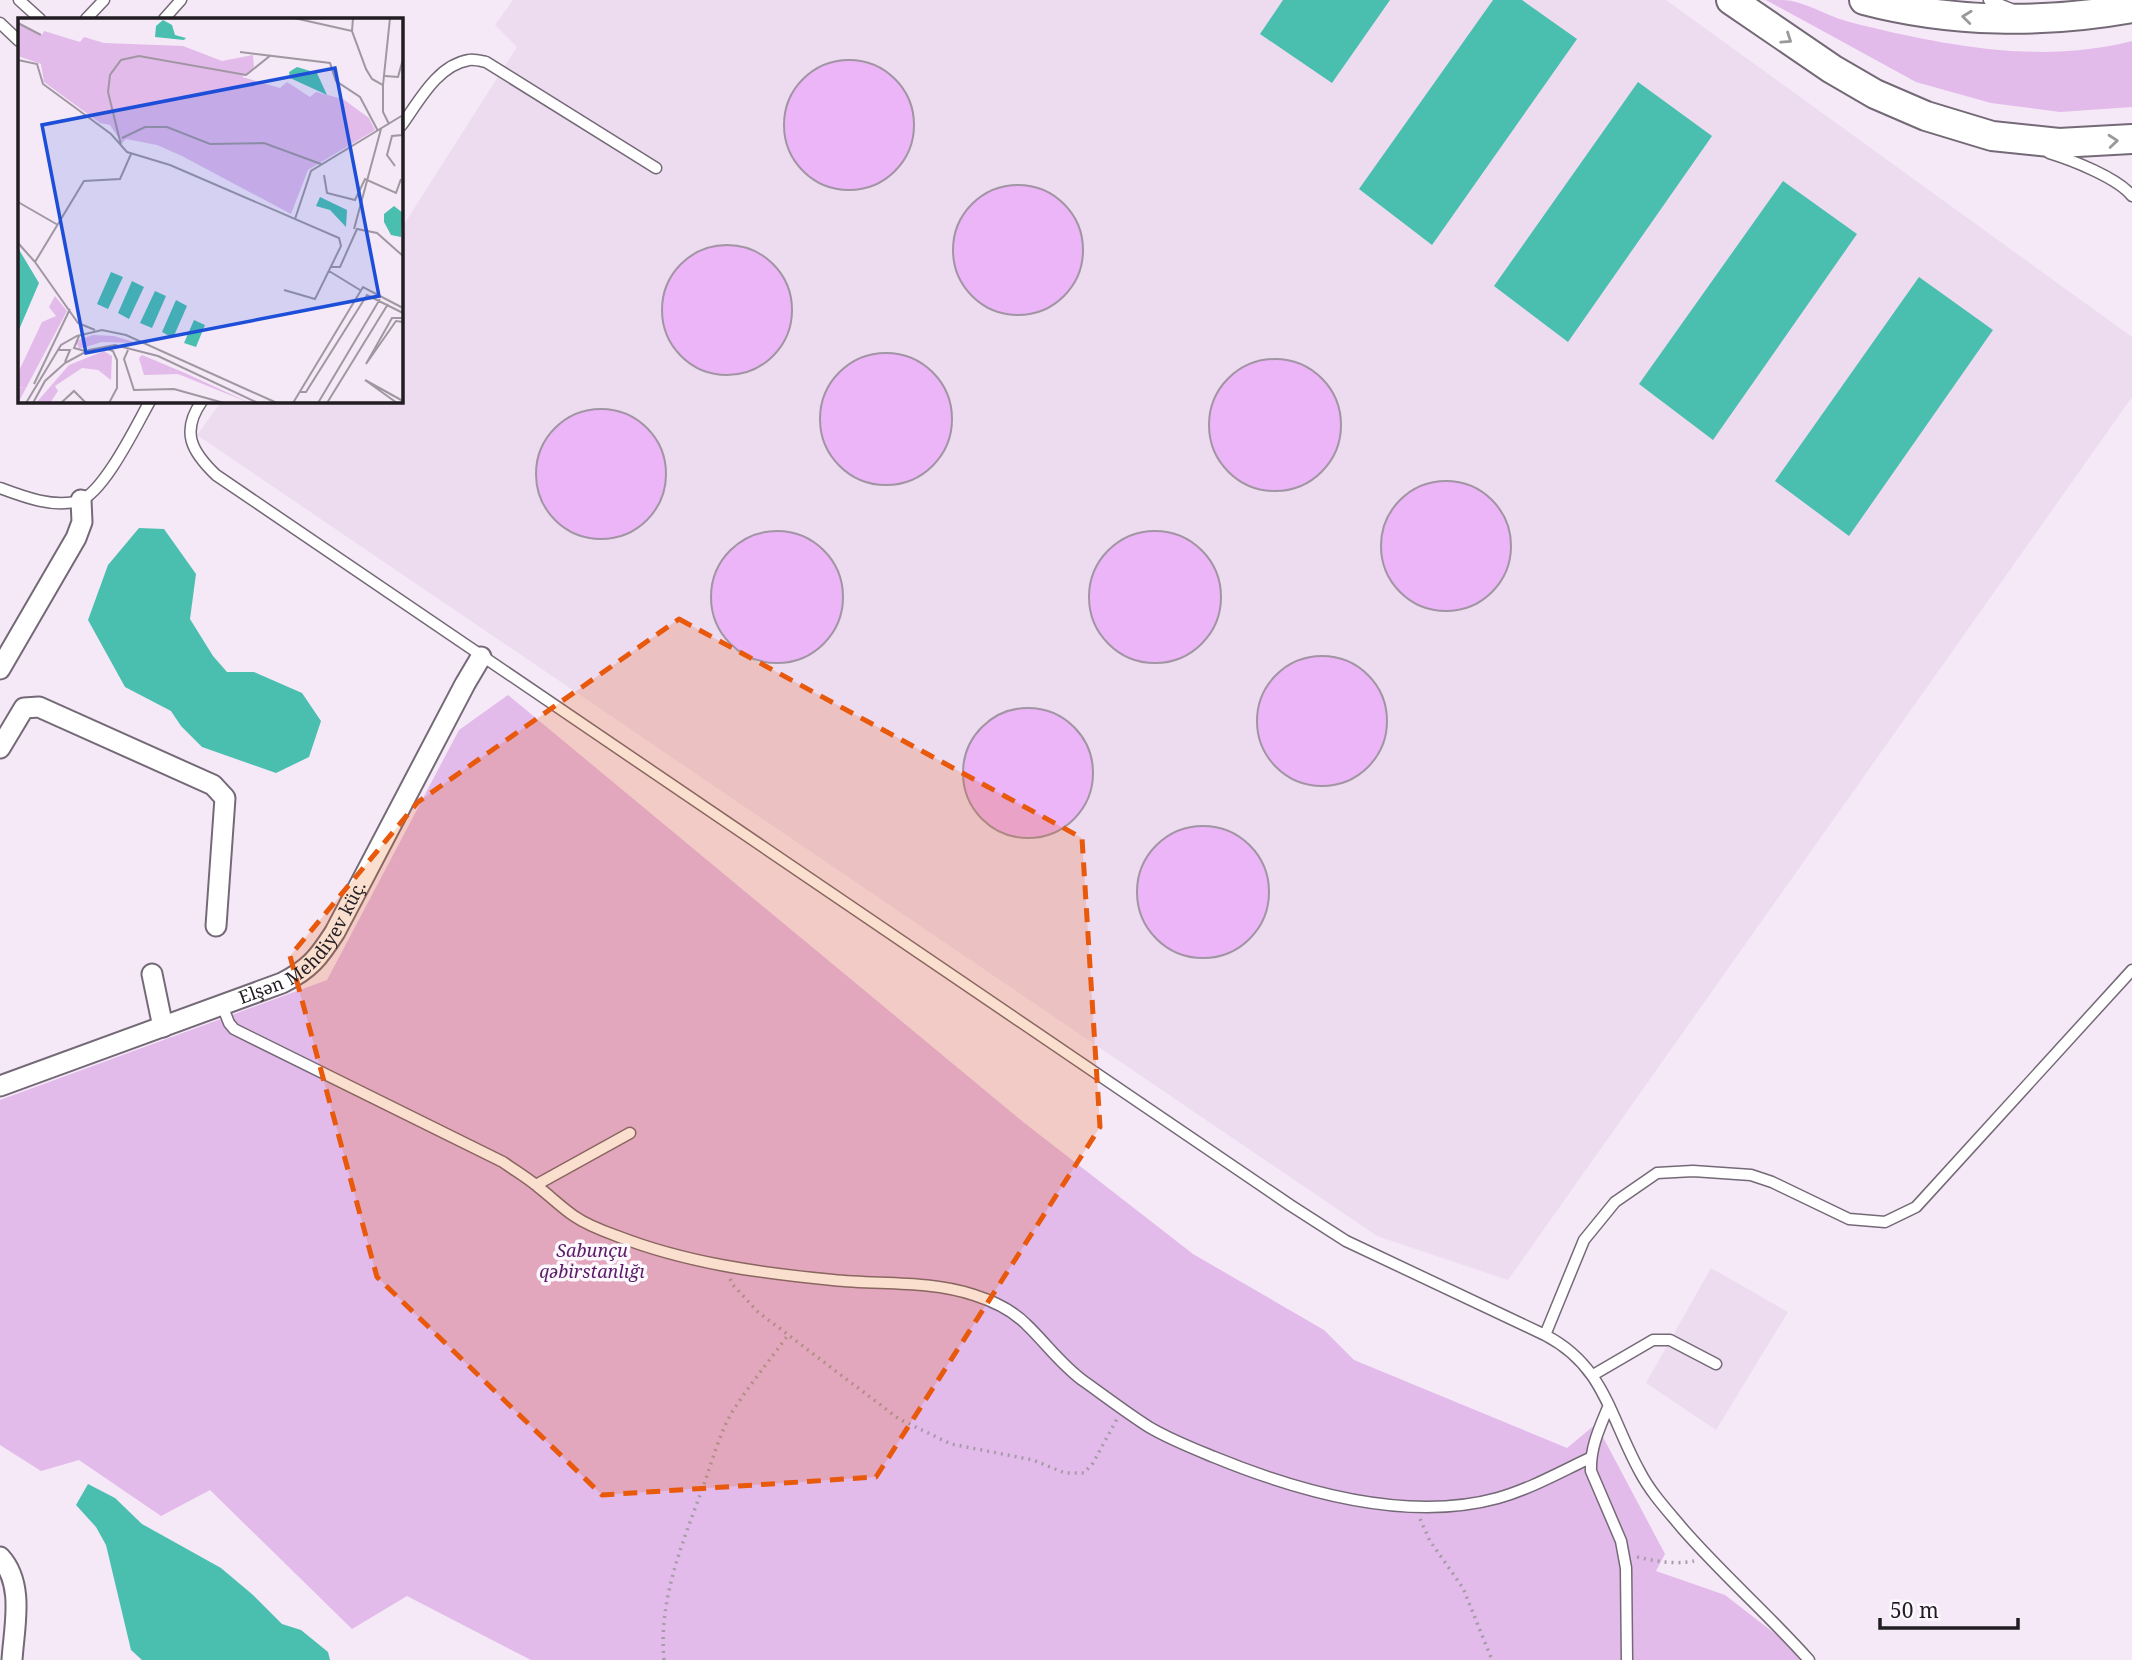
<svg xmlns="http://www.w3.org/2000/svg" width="2132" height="1660" viewBox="0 0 2132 1660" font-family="'Noto Serif',serif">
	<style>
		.built { fill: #eddbf0 }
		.green { fill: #e2bbea }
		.water { fill: #4abfb0 }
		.building { fill: #ecb5f7; stroke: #a195a3; stroke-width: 2 }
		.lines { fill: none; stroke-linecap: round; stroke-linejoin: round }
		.lane-casing { stroke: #746976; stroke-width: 13 }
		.street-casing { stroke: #746976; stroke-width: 23 }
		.secondary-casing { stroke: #746976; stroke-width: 32 }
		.path { stroke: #a69ca7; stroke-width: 3.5; stroke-dasharray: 2 5; stroke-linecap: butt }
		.lane { stroke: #fff; stroke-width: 10 }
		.street { stroke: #fff; stroke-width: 19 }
		.secondary { stroke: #fff; stroke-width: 28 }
		.oneway { stroke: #9b999c }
		.marked { fill: #e8590c; fill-opacity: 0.2; stroke: #e8590c; stroke-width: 5; stroke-dasharray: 14 9; stroke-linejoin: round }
		.labels { text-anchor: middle; stroke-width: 7; stroke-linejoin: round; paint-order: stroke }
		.street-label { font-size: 18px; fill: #211d22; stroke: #fdf8fe }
		.park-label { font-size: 18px; font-style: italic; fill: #5b1b68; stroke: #fdf8fe }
		.inset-road { fill: none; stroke: #a097a2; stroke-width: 2 }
		.view { fill: #1d4ed8; fill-opacity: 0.15; stroke: #1d4ed8; stroke-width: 3.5 }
		.inset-edge { fill: none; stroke: #211d22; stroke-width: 3.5 }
	</style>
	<rect width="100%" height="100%" fill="#f5e8f7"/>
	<path class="built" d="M513 0H1666L2132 337V397L1508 1280 1377 1236 197 435 222 401H401V229L517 47 495 25Z
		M1711 1268 1788 1312 1716 1430 1646 1383Z"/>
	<path class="green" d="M1766 0C1774 0 1784 0 1792 1 1813 6 1832 18 1853 23 1943 45 2039 65 2132 41V107L2060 112 1991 103 1916 82Z
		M508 695 1022 1121 1193 1254 1324 1330 1354 1360 1567 1448 1596 1424 1665 1554 1656 1571 1725 1595 1778 1636 1801 1660H531L407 1596 352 1629 210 1490 161 1516 79 1460 41 1471 0 1445V1100L327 980 459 730Z"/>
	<path class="water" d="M1283 0H1390L1332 83 1260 34Z
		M1493 0H1522L1577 39 1432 245 1359 189Z
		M1638 82 1712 136 1568 342 1494 286Z
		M1783 181 1857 234 1713 440 1639 384Z
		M1919 277 1993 330 1849 536 1775 481Z
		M139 528 164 529 196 574 190 619 213 656 227 672H254L302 693 321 721 309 757 276 773 202 747 181 726 171 711 125 687 88 620 108 565Z
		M88 1484 115 1498 142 1524 221 1568 253 1595 282 1624 301 1630 328 1652 330 1660H142L131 1650 106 1545 96 1527 76 1505Z"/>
	<path class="building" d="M784 125a65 65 0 1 1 130 0a65 65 0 1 1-130 0Z
		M953 250a65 65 0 1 1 130 0a65 65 0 1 1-130 0Z
		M662 310a65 65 0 1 1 130 0a65 65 0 1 1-130 0Z
		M820 419a66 66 0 1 1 132 0a66 66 0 1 1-132 0Z
		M1209 425a66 66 0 1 1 132 0a66 66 0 1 1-132 0Z
		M536 474a65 65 0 1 1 130 0a65 65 0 1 1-130 0Z
		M1381 546a65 65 0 1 1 130 0a65 65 0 1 1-130 0Z
		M1089 597a66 66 0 1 1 132 0a66 66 0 1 1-132 0Z
		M711 597a66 66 0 1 1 132 0a66 66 0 1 1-132 0Z
		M1257 721a65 65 0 1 1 130 0a65 65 0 1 1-130 0Z
		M963 773a65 65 0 1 1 130 0a65 65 0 1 1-130 0Z
		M1137 892a66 66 0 1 1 132 0a66 66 0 1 1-132 0Z"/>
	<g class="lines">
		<g class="lane-casing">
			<path id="lane" d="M19 0 40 19
				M1989 0 2011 9
				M86 19 104 0
				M164 19 181 0
				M0 23 19 41
				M401 126C418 103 437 65 469 60 474 59 481 61 486 62L656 168
				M2049 153C2072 160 2118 178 2132 196
				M202 401C180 432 192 452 216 475L1290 1205 1346 1241 1545 1335C1605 1366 1610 1418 1640 1472 1651 1493 1667 1510 1682 1528 1722 1574 1768 1614 1809 1660
				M0 488C24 497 53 508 79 501 104 493 137 424 150 401
				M222 1005 229 1023 234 1029 503 1162C514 1170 526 1177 537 1186 550 1196 561 1207 574 1216 587 1225 603 1231 617 1236 686 1263 760 1273 833 1280 880 1285 928 1280 974 1295 993 1301 1012 1310 1026 1324 1046 1343 1062 1366 1085 1382 1106 1397 1127 1413 1149 1427 1169 1439 1192 1448 1214 1457 1297 1491 1407 1523 1498 1498 1530 1489 1560 1472 1590 1458
				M536 1185 630 1133
				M1545 1335 1584 1240 1615 1202 1657 1173 1693 1171 1751 1175 1772 1182 1849 1219 1885 1222 1916 1207 2132 970
				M1593 1375 1653 1340H1670L1716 1364
				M1609 1405C1600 1427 1590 1447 1591 1471L1621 1541 1626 1568 1627 1660"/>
		</g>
		<g class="street-casing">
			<g id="street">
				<path d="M0 669 76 538 82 522 81 500"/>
				<path d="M0 748 24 708 39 707 213 785 225 798 216 926"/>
				<path d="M152 974 163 1027"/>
				<path id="s1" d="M0 1086 282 983C310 969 319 957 335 932L465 684 481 657"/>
				<path d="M0 1557C25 1584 14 1627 12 1660"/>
			</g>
		</g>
		<g class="secondary-casing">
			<path id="secondary" d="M1731 0 1832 69 1875 94 1926 116 1992 136 2059 143 2132 139
				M1864 0C1951 23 2044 24 2132 8"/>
		</g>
		<path class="path" d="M730 1279 733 1285 758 1312 899 1419 951 1444 1033 1460 1065 1473H1084L1093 1463 1117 1419
			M1420 1519 1430 1541 1463 1588 1492 1660
			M1637 1557C1656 1561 1674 1565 1694 1561
			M664 1660C658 1598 684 1540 704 1484 713 1459 720 1431 734 1409 751 1383 770 1360 788 1335"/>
		<use href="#lane" class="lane"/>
		<use href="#street" class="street"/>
		<use href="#secondary" class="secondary"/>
	</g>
	<defs><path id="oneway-chevron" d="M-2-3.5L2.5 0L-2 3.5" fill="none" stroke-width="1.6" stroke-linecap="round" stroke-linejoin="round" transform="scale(1.75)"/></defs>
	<g class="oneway">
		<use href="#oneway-chevron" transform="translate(1967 17) rotate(-174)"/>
		<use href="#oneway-chevron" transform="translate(1787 39) rotate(34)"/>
		<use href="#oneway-chevron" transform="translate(2113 141) rotate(-5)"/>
	</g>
	<path class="marked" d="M679 619 1082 838 1100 1127 876 1477 602 1495 377 1277 290 956 418 802Z"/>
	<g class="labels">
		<g class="street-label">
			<text dy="6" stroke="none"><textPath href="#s1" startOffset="343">Elşən Mehdiyev küç.</textPath></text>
		</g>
		<g class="park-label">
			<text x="592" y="1257">Sabunçu<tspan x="592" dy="21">qəbirstanlığı</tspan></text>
		</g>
	</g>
	<g transform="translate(18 18)">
		<rect width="385" height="385" fill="#f5e8f7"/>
		<path d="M0 6 24 17 26 13 62 24 66 19 86 25 165 28 204 43 235 37 236 51 224 59 262 70 269 64 292 79 298 74 325 81 351 100 357 112 290 152 273 196 164 138 139 127 108 121 104 125 92 107 82 105 26 64 23 46 0 38ZM37 278 49 293 0 385V370L6 369H0V355L24 304 38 298 31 289ZM75 317 96 318 119 325 84 324 61 331 58 323ZM86 333 94 338 93 362 80 352 64 350 37 368 40 373 32 385H18L51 347ZM124 337 167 355 232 385 160 356 126 357 121 340Z" fill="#e2bbea"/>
		<path d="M145 2 154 7 157 17 168 20 166 22 137 19 138 8ZM279 49 299 55 309 77 272 60 271 54ZM302 179 329 192 328 209 312 192 298 188ZM376 188 385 195 383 219 373 217 366 204V196ZM0 230 21 265 0 314ZM93 254 105 259 90 291 79 286ZM114 263 126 269 111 301 100 295ZM137 273 148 278 134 310 122 305ZM158 282 169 288 155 320 144 314ZM176 302 187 307 178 329 166 325Z" fill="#4abfb0"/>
		<path class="inset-road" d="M276 0 334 13M335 0 334 13 348 51 354 61 365 67V94L371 106M0 5 23 17M222 34 312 45 318 63 342 79 360 113M0 42 19 46 25 66 93 116 109 134 152 147 321 220 323 228 297 281 266 272M367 58 380 59 385 41M365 67 372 0M104 120 127 109H149L192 126 246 125 303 146M103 127 90 74 92 57 103 42 121 38 228 57 253 37M377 148 369 137 374 118 384 117V98M306 157 309 175 337 182 347 161 378 175 383 161M0 184 40 207M277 201 293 153 385 97M336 211 363 111M0 225 17 244M313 249H322L339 211 359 215 385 238M311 253 342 272M385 300H374L348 346 378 303 385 304M77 312 60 305 17 244 66 163 102 161 113 136M61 318 56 330 67 333M86 330 95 333 99 342V370L91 385M40 332H52L47 344M110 332 106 341 116 372 156 371 206 385M16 366 52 291M281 374H288L349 277 385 295M8 385 43 327 59 318 84 312 108 317 259 385M15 385 27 363 47 345 71 332 97 327 140 338 240 385M43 385 56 373 68 385M275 385 345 269 385 290M300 385 362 281M309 385 370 286M379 385 347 362 385 383"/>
		<path class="view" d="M317 50 361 278 68 335 24 107Z"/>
		<rect width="385" height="385" class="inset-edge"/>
	</g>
	<path d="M1880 1618v10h138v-10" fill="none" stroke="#211d22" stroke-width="3.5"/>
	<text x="1890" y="1618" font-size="21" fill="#211d22" stroke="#fdf8fe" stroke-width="5" paint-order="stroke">50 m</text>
</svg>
